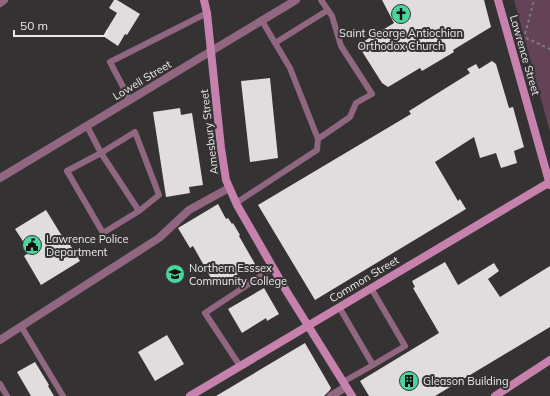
<svg xmlns="http://www.w3.org/2000/svg" width="550" height="396" viewBox="0 0 550 396" font-family="Mulish,sans-serif">
	<style>
		.green { fill: #644357 }
		.building { fill: #e1dddf }
		.lines { fill: none; stroke-linecap: round; stroke-linejoin: round }
		.path { stroke: #7c797a; stroke-width: 2; stroke-dasharray: 3 3; stroke-linecap: butt }
		.service { stroke: #916680; stroke-width: 6 }
		.pedestrian { stroke: #916680; stroke-width: 8 }
		.minor { stroke: #916680; stroke-width: 8 }
		.tertiary { stroke: #916680; stroke-width: 8 }
		.secondary { stroke: #c682ac; stroke-width: 8 }
		.labels { text-anchor: middle; stroke-width: 4; stroke-linejoin: round; paint-order: stroke }
		.poi-label { font-size: 11px; fill: #eae8e9; stroke: #353233; text-anchor: start }
		.street-label { font-size: 11px; fill: #eae8e9; stroke: #353233 }
	</style>
	<rect width="100%" height="100%" fill="#353233"/>
	<path class="green" d="M514 0H550V132Z"/>
	<path class="building" d="M114 0H117L140 14 127 35 125 34 118 46 103 36 117 13 109 8Z
		M382 0H484L491 27 453 50 454 52 422 71 420 68 388 87 382 83 358 45 394 23Z
		M492 61 496 64 509 108 513 107 524 147 514 151 517 163 501 168 496 153 480 158 474 137 435 162 458 201 460 199 466 209 315 300 258 205 411 114 409 111 470 73 467 69 476 64 479 69Z
		M270 78 278 158 250 162 241 81Z
		M180 108 181 115 192 113 203 185 189 187 190 193 166 197 153 112Z
		M218 204 226 219 228 218 232 224 233 223 240 235 239 236 255 264 216 287 193 246 190 248 178 228Z
		M46 210 65 241 67 240 80 261 41 285 24 256 30 252 15 229Z
		M445 262 458 285 494 263 499 271 488 279 500 297 550 266V327L435 396H369L360 381 439 333 413 288 415 287 412 281Z
		M264 288 279 314 267 321 266 318 242 333 228 309Z
		M167 335 184 364 155 381 138 352Z
		M305 343 331 388 330 390 324 396H216Z
		M35 362 49 385 48 386 54 396H31L17 372Z"/>
	<g class="lines">
		<path class="path" d="M525 34 534 0
			M526 38 550 49"/>
		<path class="service" d="M262 21 290 68 318 139 350 117 356 103 372 94 341 46 332 16 321 0
			M275 43 328 10
			M130 100 110 62 207 13
			M87 126 101 153 67 171 103 233 139 211 101 153 135 132 159 195 139 211
			M236 203 317 150 318 139
			M339 307 373 365 405 346 371 288
			M21 326 63 396
			M240 366 205 313 273 268
			M343 382 373 365
			M0 384 7 396"/>
		<path class="pedestrian" d="M331 396 346 387"/>
		<path class="minor" d="M0 3 4 0
			M0 340 159 238 189 210 229 188"/>
		<path class="tertiary" d="M0 178 296 0"/>
		<path class="secondary" d="M204 0 207 13 221 148 226 180 237 205 287 292 352 396
			M498 0 550 185
			M190 396 550 182
			M495 396 550 360"/>
	</g>
	<defs>
		<g id="church-disc" transform="scale(1)"><circle r="9.5" fill="#4bd49b" stroke="#353233"/><path d="M-1.2-6h2.4v3.5h3.3v2.4h-3.3V6h-2.4V-.1h-3.3v-2.4h3.3Z" fill="#111"/></g>
		<g id="civic-disc" transform="scale(1)"><circle r="9.5" fill="#4bd49b" stroke="#353233"/><path d="M-.6-6.5H3V-4.5H.6V-3L4-1V1h2V6H-6V1h2V-1L-.6-3ZM-1.2 2.5V6h2.4V2.5Z" fill="#111"/></g>
		<g id="university-disc" transform="scale(1)"><circle r="9.5" fill="#4bd49b" stroke="#353233"/><path d="M0-5L7-2L0 1L-7-2ZM-4 1L0 2.5L4 1V4Q0 6-4 4Z" fill="#111"/></g>
		<g id="building-disc" transform="scale(1)"><circle r="9.5" fill="#4bd49b" stroke="#353233"/><path d="M-4-6H4V6H1V3H-1V6H-4ZM-2.5-4.3h1.7v1.8h-1.7ZM.8-4.3h1.7v1.8H.8ZM-2.5-1h1.7V.8h-1.7ZM.8-1h1.7V.8H.8Z" fill="#111"/></g>
	</defs>
	<g fill-rule="evenodd">
		<use href="#church-disc" x="401" y="14"/>
		<use href="#civic-disc" x="32" y="245"/>
		<use href="#university-disc" x="175" y="274"/>
		<use href="#building-disc" x="409" y="381"/>
	</g>
	<g class="labels">
		<g class="poi-label">
			<text x="401" y="37" text-anchor="middle">Saint George Antiochian<tspan x="401" dy="13">Orthodox Church</tspan></text>
			<text x="46" y="243">Lawrence Police<tspan x="46" dy="13">Department</tspan></text>
			<text x="189" y="272">Northern Esssex<tspan x="189" dy="13">Community College</tspan></text>
			<text x="423" y="385">Gleason Building</text>
		</g>
		<g class="street-label">
			<text transform="translate(525 55) rotate(74)" y="4">Lawrence Street</text>
			<text transform="translate(142 80) rotate(-31)" y="4">Lowell Street</text>
			<text transform="translate(209 132) rotate(-97)" y="4">Amesbury Street</text>
			<text transform="translate(364 279) rotate(-31)" y="4">Common Street</text>
		</g>
	</g>
	<path d="M14 30v6h93v-6" fill="none" stroke="#eae8e9" stroke-width="2"/>
	<text x="20" y="30" font-size="12" fill="#eae8e9" stroke="#353233" stroke-width="3" paint-order="stroke">50 m</text>
</svg>
